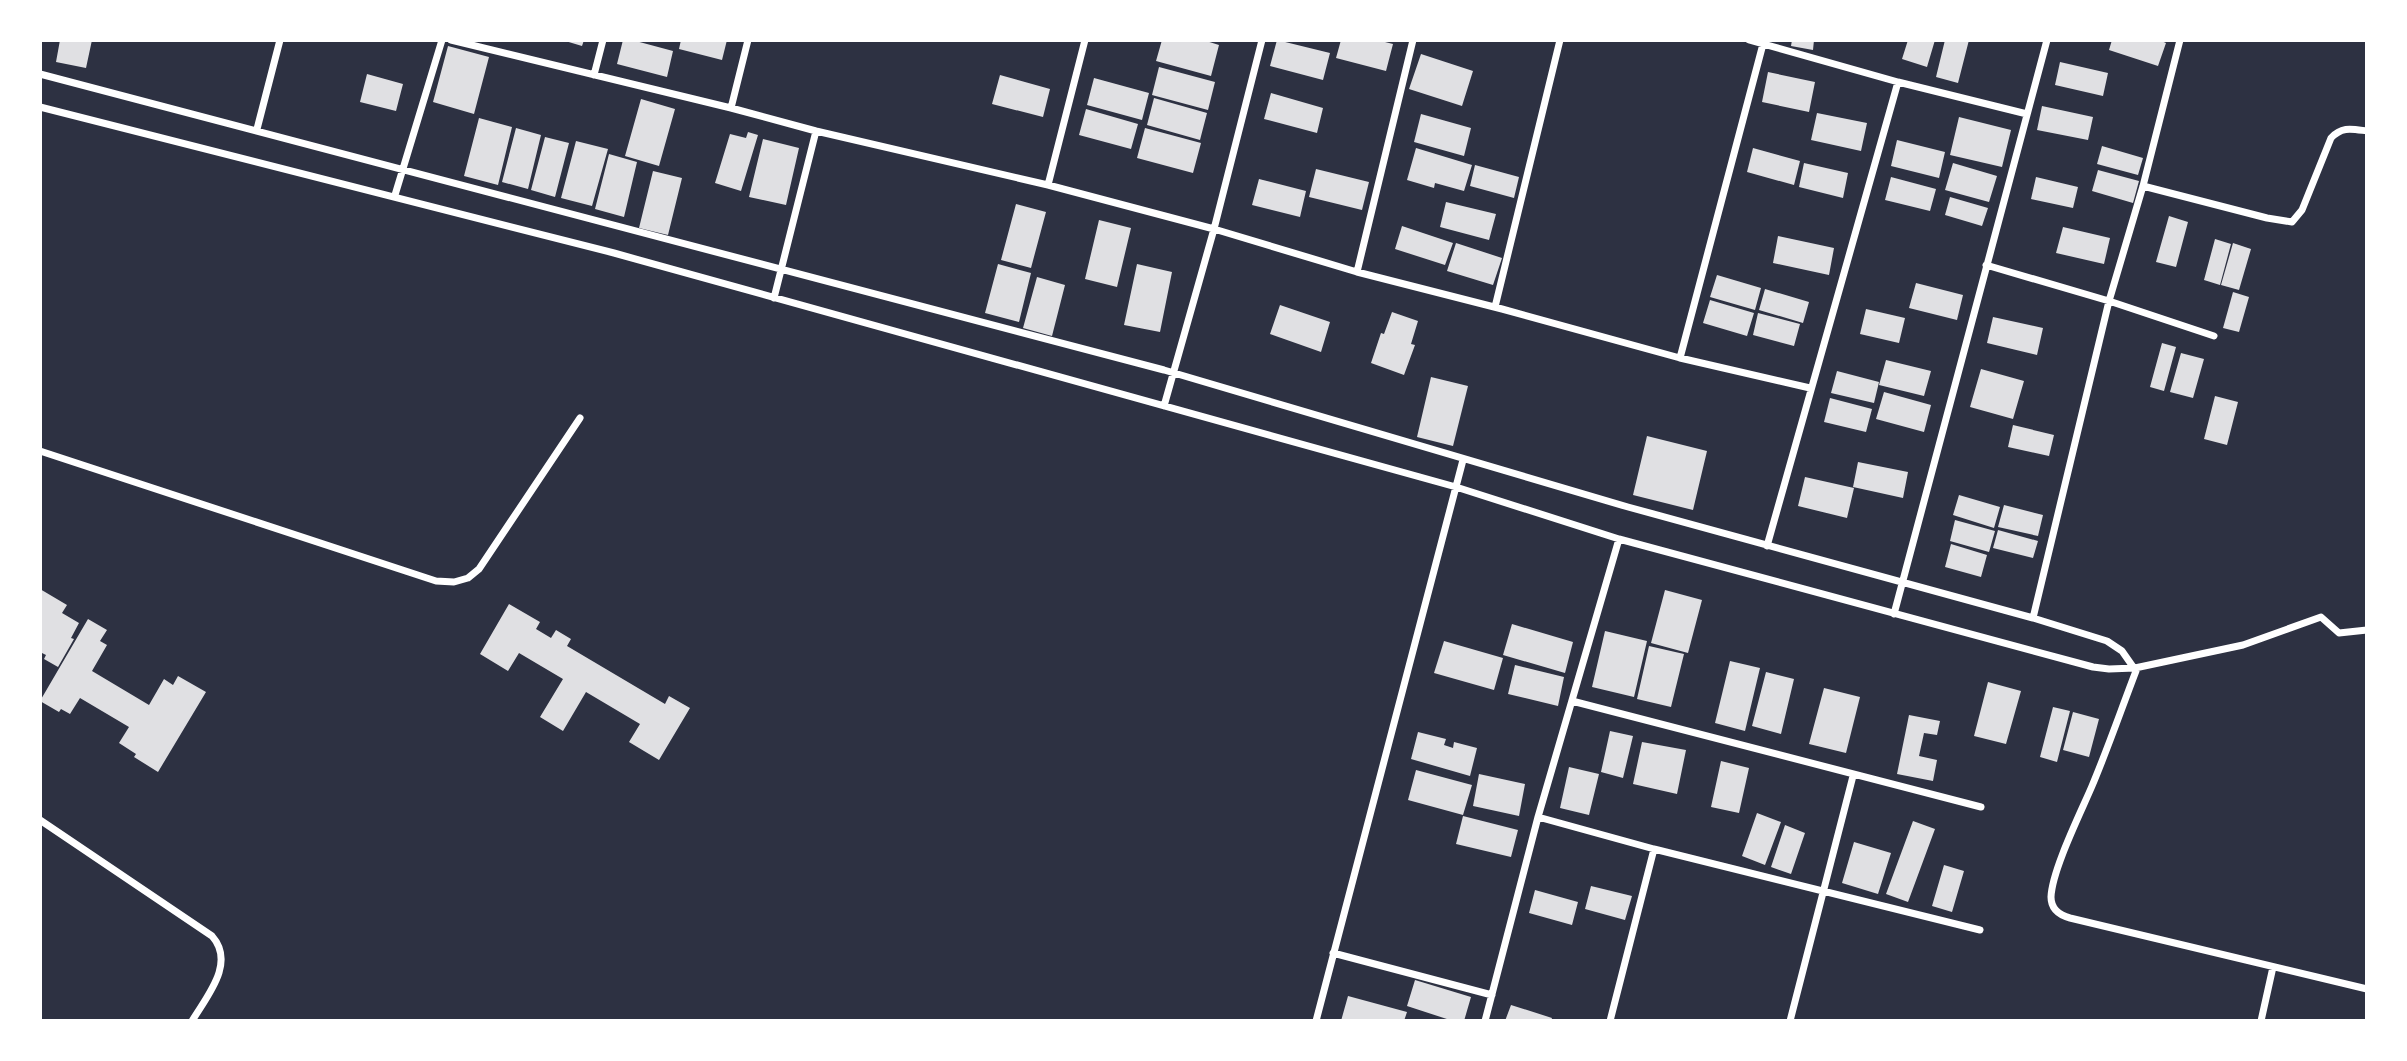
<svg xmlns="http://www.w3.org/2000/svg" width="2407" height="1061" viewBox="0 0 2407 1061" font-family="Signika,sans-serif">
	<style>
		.building { fill: #e0e0e3 }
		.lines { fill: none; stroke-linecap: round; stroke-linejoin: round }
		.minor { stroke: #fff; stroke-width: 7 }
	</style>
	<rect width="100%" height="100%" fill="#2d3142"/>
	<path class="building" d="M60 40H92L86 68 56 62Z
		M562 40H584L582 46Z
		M623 40H632L673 51 667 77 617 64Z
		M681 40H727L722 60 679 49Z
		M1162 40H1203L1219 45 1211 76 1156 61Z
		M1277 40 1330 53 1323 80 1270 66Z
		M1341 40H1377L1393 44 1386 71 1336 58Z
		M1792 40H1814L1813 50 1791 46Z
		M1908 40H1935L1927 67 1902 59Z
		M1945 40H1969L1958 83 1936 77Z
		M2112 40H2159L2166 43 2158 66 2109 50Z
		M448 46 489 57 474 114 433 102Z
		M1421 54 1473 71 1462 106 1409 89Z
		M2060 62 2108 73 2103 96 2055 85Z
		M1159 67 1215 82 1208 110 1152 95Z
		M1768 72 1815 82 1809 112 1762 102Z
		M367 74 403 84 396 111 360 102Z
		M1000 75 1050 89 1043 117 992 104Z
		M1094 78 1149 93 1142 120 1087 105Z
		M1271 93 1323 108 1317 133 1264 119Z
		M1154 98 1207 113 1200 140 1147 125Z
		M641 99 675 109 659 166 625 156Z
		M2042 106 2093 117 2088 140 2037 130Z
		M1086 109 1138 124 1131 149 1079 135Z
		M1817 113 1867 123 1861 151 1811 140Z
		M1421 114 1471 128 1464 156 1414 142Z
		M1959 117 2011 130 2002 167 1950 155Z
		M479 118 512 127 498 185 464 176Z
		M516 128 541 135 528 189 502 182Z
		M1145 128 1201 143 1193 173 1137 158Z
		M748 132 758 135 741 191 715 183 730 134 746 138Z
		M545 137 569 143 555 197 531 190Z
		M763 139 799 148 786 205 749 197Z
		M1897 140 1945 152 1939 178 1891 166Z
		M576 141 608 149 592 206 561 198Z
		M2102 146 2143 158 2138 175 2097 164Z
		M1416 148 1472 165 1464 191 1435 183 1434 188 1407 180Z
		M1753 148 1800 161 1794 185 1747 172Z
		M609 154 637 162 624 217 595 209Z
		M1804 163 1848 173 1843 198 1799 187Z
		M1953 163 1997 176 1989 202 1945 190Z
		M1475 165 1519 177 1514 198 1470 186Z
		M1316 169 1369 182 1362 210 1309 197Z
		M2098 170 2139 181 2133 203 2092 191Z
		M653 171 682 178 668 235 639 228Z
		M1891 177 1936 189 1930 211 1885 200Z
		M2036 177 2078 187 2073 208 2031 199Z
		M1259 179 1306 191 1300 217 1252 205Z
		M1950 197 1988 208 1982 226 1945 215Z
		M1446 202 1496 214 1489 240 1440 227Z
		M1016 204 1046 212 1031 268 1001 260Z
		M2169 216 2188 222 2176 267 2156 262Z
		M1099 220 1131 228 1117 287 1085 279Z
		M1402 226 1453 243 1445 265 1395 249Z
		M2063 227 2110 238 2104 264 2056 253Z
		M1778 236 1834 248 1829 275 1773 263Z
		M2215 239 2231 244 2220 285 2204 280Z
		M1456 243 1502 258 1493 285 1447 271Z
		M2233 243 2251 249 2239 290 2221 285Z
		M998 264 1031 273 1019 322 985 313Z
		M1137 264 1172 272 1160 332 1124 325Z
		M1717 275 1761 288 1755 310 1710 297Z
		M1037 277 1065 285 1052 336 1023 328Z
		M1916 283 1963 295 1957 320 1909 308Z
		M1765 289 1809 302 1803 323 1759 310Z
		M2233 292 2249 297 2239 332 2223 328Z
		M1710 300 1754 313 1747 336 1703 323Z
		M1280 305 1330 322 1321 352 1270 334Z
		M1866 309 1905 318 1899 343 1860 334Z
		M1392 312 1418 321 1411 344 1415 345 1404 375 1371 363 1381 333 1384 334Z
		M1758 313 1800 324 1794 346 1753 335Z
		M1993 317 2043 328 2037 355 1987 343Z
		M2162 343 2176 347 2164 391 2150 387Z
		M2181 353 2204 359 2193 398 2170 392Z
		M1886 360 1931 371 1924 396 1879 385Z
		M1981 369 2024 381 2013 419 1970 407Z
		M1837 371 1879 382 1874 403 1831 393Z
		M1431 377 1468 386 1453 446 1417 437Z
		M1884 392 1931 405 1924 432 1876 419Z
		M2215 396 2238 402 2227 445 2204 439Z
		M1830 398 1872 409 1866 432 1824 422Z
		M2013 425 2054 435 2049 456 2008 447Z
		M1647 436 1707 451 1693 510 1633 495Z
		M1858 462 1908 472 1903 498 1853 487Z
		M1805 477 1854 488 1847 518 1798 506Z
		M1959 495 2000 507 1994 528 1953 515Z
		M2004 505 2043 515 2038 536 1998 527Z
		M1955 520 1995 531 1989 552 1950 541Z
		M1998 530 2038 541 2033 558 1993 548Z
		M1951 544 1987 555 1981 577 1945 567Z
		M40 589 67 605 62 613 79 623 71 638 74 639 58 667 44 659 46 655 40 652Z
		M1665 590 1702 600 1688 653 1651 643Z
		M509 604 540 622 536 629 551 638 556 630 571 639 567 646 665 704 669 696 690 708 659 760 629 742 640 724 586 692 563 731 540 717 563 679 519 653 508 671 480 654Z
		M88 619 107 630 100 641 107 645 92 671 149 705 164 679 173 685 178 676 206 692 158 772 134 757 136 754 119 743 129 727 80 698 70 714 61 709 59 712 40 701Z
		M1512 624 1573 642 1565 673 1503 655Z
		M1605 631 1647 641 1634 697 1592 687Z
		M1444 641 1503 658 1494 690 1434 673Z
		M1649 646 1684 654 1671 707 1637 699Z
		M1730 661 1760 668 1745 731 1715 723Z
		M1515 665 1564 677 1558 706 1508 694Z
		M1766 672 1794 679 1781 734 1752 726Z
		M1988 682 2021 691 2006 744 1974 736Z
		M1824 688 1860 697 1846 753 1809 744Z
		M2053 707 2070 711 2057 762 2040 757Z
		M2073 712 2099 719 2089 757 2063 750Z
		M1909 715 1940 721 1937 735 1924 733 1919 756 1937 760 1933 781 1897 774Z
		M1610 731 1633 736 1623 778 1601 772Z
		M1418 732 1446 739 1444 745 1453 748 1454 742 1477 748 1470 776 1411 759Z
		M1642 742 1686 750 1677 794 1633 784Z
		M1721 761 1749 768 1739 813 1711 807Z
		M1569 767 1599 774 1589 815 1560 808Z
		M1416 770 1472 785 1463 815 1408 800Z
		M1479 774 1525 784 1519 816 1473 806Z
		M1757 813 1781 822 1765 865 1742 856Z
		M1463 816 1518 830 1511 857 1456 844Z
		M1913 821 1935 829 1908 902 1886 894Z
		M1785 825 1805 833 1791 874 1771 867Z
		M1854 842 1891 853 1878 894 1842 883Z
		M1944 865 1964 871 1952 912 1932 906Z
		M1591 886 1632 896 1625 920 1585 909Z
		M1535 890 1578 902 1572 925 1529 913Z
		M1415 980 1471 997 1464 1021H1453L1407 1006Z
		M1348 996 1407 1012 1404 1021H1341Z
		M1511 1005 1552 1018 1551 1021H1505Z"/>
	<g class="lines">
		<path class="minor" d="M451 40 731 108 816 131 1048 185 1214 229 1357 272 1502 309 1680 358 1810 388
			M1749 40 1898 82 2027 114
			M40 74 1164 370 1628 507 2033 618 2107 641 2122 651 2136 671C2121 710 2108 748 2092 786 2081 812 2052 870 2051 897 2051 909 2059 915 2070 918L2367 989
			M594 75 603 40
			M40 107 614 253 1456 487 1619 539 2093 667 2109 669 2135 668 2243 645 2321 617 2339 633 2367 630
			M731 108 748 40
			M257 129 280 40
			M1048 185 1085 40
			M2143 186 2267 218 2292 222 2302 210 2331 138C2342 126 2352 129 2367 131
			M395 195 442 40
			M1986 265 2109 301 2214 336
			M1357 272 1413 40
			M774 298 816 131
			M1495 307 1560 40
			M1680 358 1763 44
			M1164 406 1214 229 1262 40
			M40 451 436 581 454 582 468 578 479 569 580 418
			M1767 546 1898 82
			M1894 614 2047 40
			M2033 618 2109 301 2143 186 2180 40
			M1572 701 1981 807
			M1538 817 1654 849 1980 930
			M40 820 212 936C236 963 207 996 192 1021
			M1333 953 1492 995
			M1316 1021 1463 460
			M1485 1021 1538 817 1619 539
			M1610 1021 1654 849
			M1790 1021 1853 776
			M2261 1021 2273 967"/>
	</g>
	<rect width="2407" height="1061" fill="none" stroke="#ffffff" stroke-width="84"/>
</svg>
